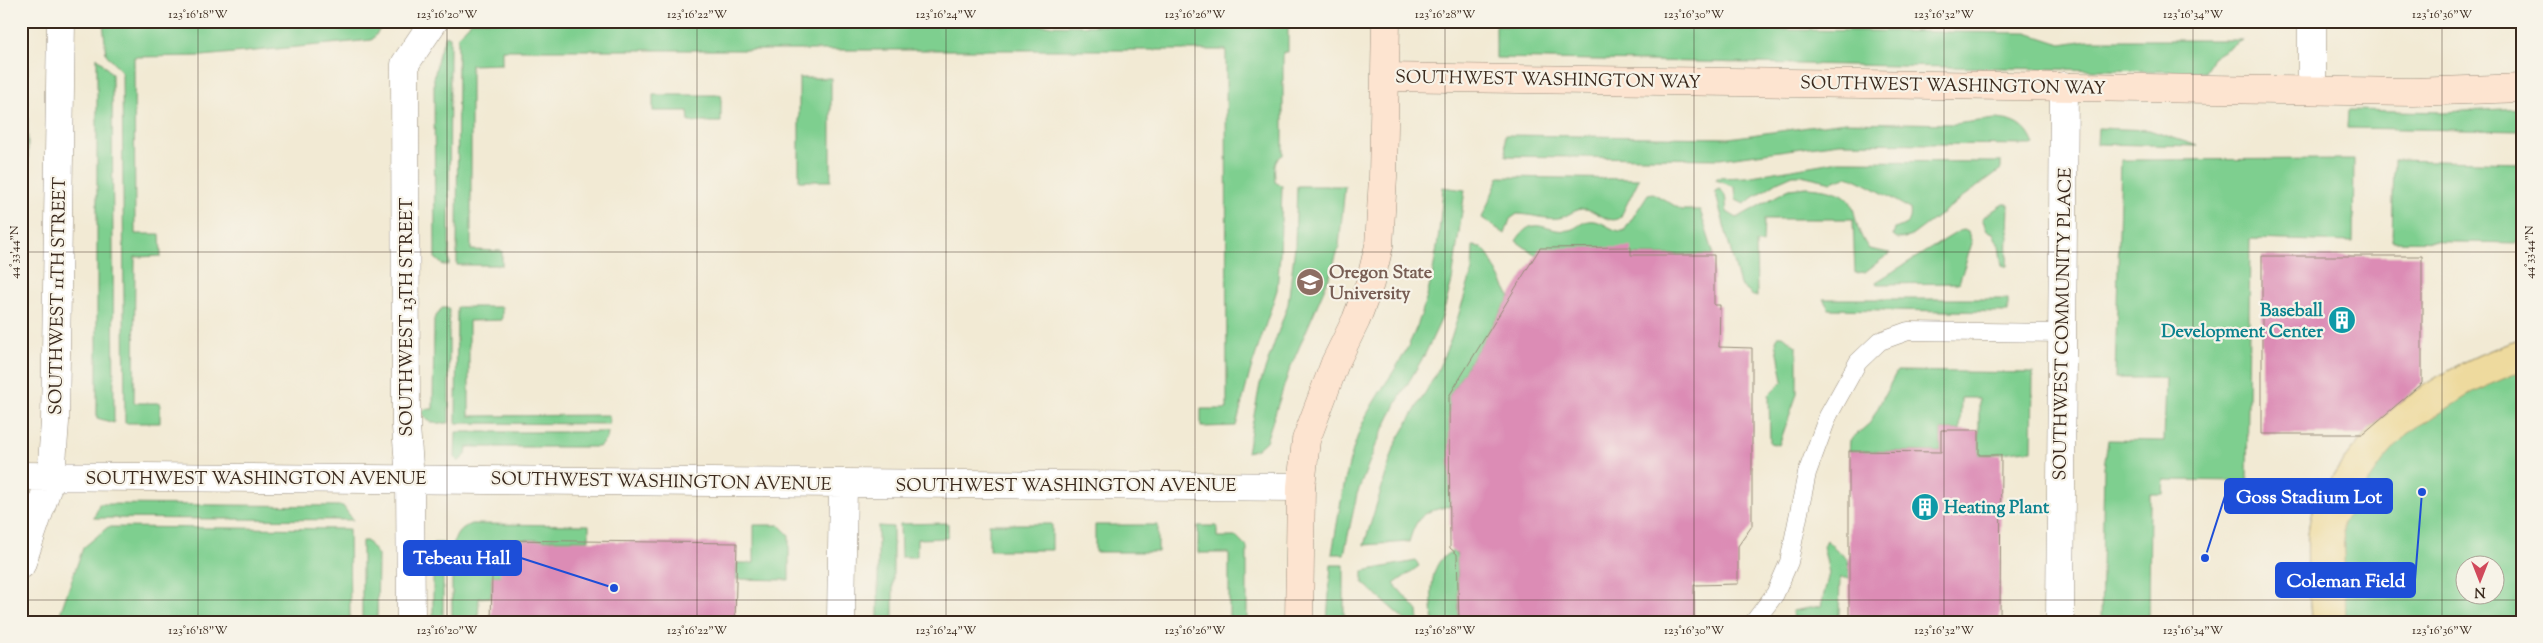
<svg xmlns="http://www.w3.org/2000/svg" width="2543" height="643" viewBox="0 0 2543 643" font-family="'Sorts Mill Goudy',serif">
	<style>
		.green { fill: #7ecf8f; stroke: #5c7c56; fill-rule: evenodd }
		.sand { fill: #eeda9e; stroke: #94825e }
		.building { fill: #dc8cb5 }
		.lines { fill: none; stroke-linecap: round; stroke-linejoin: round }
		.lane-casing { stroke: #968a79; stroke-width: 19 }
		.street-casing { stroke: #968a79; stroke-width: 29 }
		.secondary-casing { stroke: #968a79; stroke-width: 29 }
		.lane { stroke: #fff; stroke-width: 18 }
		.street { stroke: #fff; stroke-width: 28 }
		.secondary { stroke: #fde4d0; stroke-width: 28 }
		.ticks { fill: none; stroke: #3b2a1e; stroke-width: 1; stroke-opacity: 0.45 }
		.labels { text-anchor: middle; stroke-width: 4.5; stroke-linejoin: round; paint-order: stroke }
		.street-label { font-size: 18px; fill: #3b2a1e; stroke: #f7f3e8 }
		.education-label { font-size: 18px; font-weight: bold; fill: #785e54; stroke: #f7f3e8; text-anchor: start }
		.culture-label { font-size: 18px; font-weight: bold; fill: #0d838f; stroke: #f7f3e8; text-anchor: end }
		.leader { fill: none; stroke: #1d4ed8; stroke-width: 2 }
		.callout-dot { fill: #1d4ed8; stroke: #f7f3e8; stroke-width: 2 }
		.callout { fill: #1d4ed8; stroke: #1d4ed8; stroke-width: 2 }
		.callout-label { font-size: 19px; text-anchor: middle; font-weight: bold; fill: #fff }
		.neatline { fill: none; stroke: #3b2a1e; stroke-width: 2 }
		.ticks-label { font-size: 12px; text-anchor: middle; fill: #3b2a1e }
	</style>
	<rect width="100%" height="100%" fill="#f7f3e8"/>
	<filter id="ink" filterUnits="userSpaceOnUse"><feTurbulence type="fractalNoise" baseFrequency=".02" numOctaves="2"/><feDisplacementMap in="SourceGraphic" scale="10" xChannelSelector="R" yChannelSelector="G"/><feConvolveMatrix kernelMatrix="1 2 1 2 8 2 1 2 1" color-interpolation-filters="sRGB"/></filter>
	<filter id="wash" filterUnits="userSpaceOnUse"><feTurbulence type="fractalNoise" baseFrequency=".0096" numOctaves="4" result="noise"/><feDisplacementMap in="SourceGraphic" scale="20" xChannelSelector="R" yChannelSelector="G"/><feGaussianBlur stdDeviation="1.12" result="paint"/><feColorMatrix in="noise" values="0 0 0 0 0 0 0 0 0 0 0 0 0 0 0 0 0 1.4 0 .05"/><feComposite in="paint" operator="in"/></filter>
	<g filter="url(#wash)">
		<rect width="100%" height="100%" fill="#f2ead4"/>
		<path class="green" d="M103 21H386L372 40 202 56 134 57 135 234H160L161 256 135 257 134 403H160V423H125L122 72 106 54Z
			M472 21 1288 27V52H1283V155C1272 160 1275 172 1275 182L1282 186 1280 255 1277 290 1250 372 1236 426 1201 427V409H1227L1226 50H502V64L471 65V250L502 251V265H457L458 36Z
			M1496 26 2027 33 2061 44 2088 40H2242L2213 57 2205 72 1496 58Z
			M27 35 28 169 26 178 21 184V36Z
			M446 35 450 37 449 265H443L435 258 434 78 439 53Z
			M97 57 112 74 114 423 97 418Z
			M799 78H831V181H799Z
			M653 95H721V122H689L688 111H653Z
			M2522 108V131L2347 128 2348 110 2444 112Z
			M1995 119C2015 120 2027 126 2034 145L1839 143 1720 159 1506 156 1505 135 1729 138 1845 122 1954 124Z
			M2098 128 2149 130 2198 146 2097 144Z
			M2354 159 2353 242 2250 239 2247 481 2164 480 2163 494H2150L2149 622H2101L2104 468 2108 440 2164 441 2166 378H2115L2121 160Z
			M2394 160 2522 163V243L2392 241Z
			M1839 161 2001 162V169L1910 237 1897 239 1893 236 1895 229C1907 224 1912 223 1910 209 1889 197 1870 185 1848 176L1832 182 1801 175H1793L1777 182 1744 204 1736 200 1735 187 1716 180 1717 178 1746 177Z
			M1499 177 1639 179 1620 218C1608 225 1597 210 1585 209 1575 208 1569 216 1559 218 1547 220 1530 214 1517 214L1510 219 1505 234 1482 218Z
			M1297 186H1345L1339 246 1331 273 1289 371 1266 441 1257 449 1247 452 1260 384 1288 304 1295 246Z
			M1443 187 1465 190 1452 281 1441 320 1425 354 1397 402 1376 445 1357 494 1344 554H1332C1339 514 1344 473 1358 435 1368 406 1388 382 1403 356 1432 303 1439 245 1443 187Z
			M1807 187C1872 192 1842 212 1869 249L1890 253 1865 272 1855 273 1853 219H1764L1763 243H1756L1757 296H1753L1740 285 1715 191 1719 189C1728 194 1725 203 1727 212L1737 218 1789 189Z
			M1653 193 1682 210H1700L1714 255H1536L1516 241C1534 212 1546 234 1569 230 1579 228 1583 219 1594 221 1605 222 1612 232 1624 231L1648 194Z
			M2003 204H2009L2007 266H2002L1999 246 1993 233 1987 231 1982 218Z
			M1964 230 1968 232 1972 243 1959 283 1877 284 1876 282 1959 231Z
			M21 239 27 247V405L23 417 21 416Z
			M1473 246 1481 247 1487 253 1510 297 1449 396 1450 506C1423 512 1417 515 1409 542L1364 545 1395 445 1436 374 1451 339 1472 272Z
			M1823 299H2008V312L1829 309Z
			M457 307H502V320L469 321V416L609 415V424L456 423Z
			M442 308H449V423C435 423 428 425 422 412L425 409H433L434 319Z
			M1778 336H1783L1797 347V394L1779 445 1770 443 1769 395 1783 381 1776 341Z
			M2522 339V622H2311C2310 592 2303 540 2312 512 2315 503 2322 494 2327 486 2368 414 2444 363 2522 339ZM2466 566H2496V596H2466Z
			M1897 371 2033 373 2032 450C2013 450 1998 455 1979 455V398H1961L1960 430H1941V452L1849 451 1850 440 1870 423Z
			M456 432H608L607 439 599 447H467L466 455 458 462 455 457Z
			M99 504 343 506 353 520 94 518Z
			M948 523V538L917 539V557H901L900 524Z
			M471 524 589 525V540H501V558L452 559C453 542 454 531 471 524Z
			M989 524H1052V550H989Z
			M754 525H779L789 535V580L736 579 737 563H754Z
			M1095 525H1158V552H1095Z
			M878 526 893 527V622H878Z
			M1198 526H1217V537H1237L1247 547V622H1229V553H1198Z
			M108 527 349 529 350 622H57L83 548Z
			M1826 540 1848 560 1850 578H1840L1839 614 1836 622H1793L1792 611 1821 606 1829 573 1823 546Z
			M362 541H367L378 555 377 622H362Z
			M433 543H443V622H433Z
			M1453 551 1457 555 1459 622H1433C1432 598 1426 562 1453 551Z
			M1416 561 1419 566 1394 584 1418 611 1419 622H1407L1363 583V571Z
			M1331 565H1344V622H1327Z
			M452 567H501V576H492L491 597 479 598 478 622H452Z"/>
		<path class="sand" d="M2522 339V371L2475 391 2407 434 2384 460 2362 491 2343 523 2346 622H2311C2310 592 2303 540 2312 512 2315 503 2322 494 2327 486 2368 414 2444 363 2522 339Z"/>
		<g id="blocks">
			<path class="building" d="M1631 247V255H1714V305H1720L1719 347 1752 348V526L1738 546V584L1694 585V622H1459L1457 554 1450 548 1449 396 1540 248Z
				M2262 256H2422V383L2363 434H2262Z
				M1941 430H1979V455H2001L2000 622H1849V451L1941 452Z
				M501 540 737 543 735 622H491L492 576H500Z"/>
		</g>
	</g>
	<g filter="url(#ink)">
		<use href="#blocks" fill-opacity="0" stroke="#968a79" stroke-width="1"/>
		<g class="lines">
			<g class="lane-casing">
				<path id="lane" d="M1754 622 1775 594 1789 562 1807 473 1828 416 1858 362 1880 341 1908 331 2062 333"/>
			</g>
			<g class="street-casing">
				<path id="street" d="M2312 21V90
					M21 476 1301 487
					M21 565 51 477 55 422 61 21
					M411 622 410 479 406 427 405 64 434 21
					M841 622 843 483
					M2060 622 2064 86"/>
			</g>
			<g class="secondary-casing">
				<path id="secondary" d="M1385 77 2413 92 2522 88
					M1299 622 1301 487 1306 440 1335 363 1356 320 1370 283 1379 246 1383 177 1386 21"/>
			</g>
			<use href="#lane" class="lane"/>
			<use href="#street" class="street"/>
			<use href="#secondary" class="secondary"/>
		</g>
	</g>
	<path class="ticks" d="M198 21V622M447 21V622M697 21V622M946 21V622M1195 21V622M1445 21V622M1694 21V622M1944 21V622M2193 21V622M2442 21V622M21 252H2522M21 600H2522"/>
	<defs>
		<g id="university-disc" transform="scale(1.4375)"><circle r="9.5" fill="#8d6e63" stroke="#f7f3e8"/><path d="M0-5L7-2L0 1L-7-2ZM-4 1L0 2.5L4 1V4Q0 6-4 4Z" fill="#fff"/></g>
		<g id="building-disc" transform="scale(1.4375)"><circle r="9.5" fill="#0f9aa8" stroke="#f7f3e8"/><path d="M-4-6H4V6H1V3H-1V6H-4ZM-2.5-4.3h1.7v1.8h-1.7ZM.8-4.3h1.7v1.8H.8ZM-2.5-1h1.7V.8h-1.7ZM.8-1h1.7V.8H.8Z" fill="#fff"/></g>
	</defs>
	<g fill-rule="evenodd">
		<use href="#university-disc" x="1310" y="282"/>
		<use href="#building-disc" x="2342" y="320"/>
		<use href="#building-disc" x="1925" y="507"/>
	</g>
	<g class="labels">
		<g class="street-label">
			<text transform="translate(1548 79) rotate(1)" y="6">SOUTHWEST WASHINGTON WAY</text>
			<text transform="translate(1953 85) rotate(1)" y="6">SOUTHWEST WASHINGTON WAY</text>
			<text transform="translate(57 296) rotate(-89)" y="6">SOUTHWEST 11TH STREET</text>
			<text transform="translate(406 317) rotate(-90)" y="6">SOUTHWEST 13TH STREET</text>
			<text transform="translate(2062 324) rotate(-89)" y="6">SOUTHWEST COMMUNITY PLACE</text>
			<text x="256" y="484">SOUTHWEST WASHINGTON AVENUE</text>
			<text transform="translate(661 481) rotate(1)" y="6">SOUTHWEST WASHINGTON AVENUE</text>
			<text x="1066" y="491">SOUTHWEST WASHINGTON AVENUE</text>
		</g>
		<g class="education-label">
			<text x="1329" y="278">Oregon State<tspan x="1329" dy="21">University</tspan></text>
		</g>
		<g class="culture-label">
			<text x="2323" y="316">Baseball<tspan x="2323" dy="21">Development Center</tspan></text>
			<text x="1944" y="513" text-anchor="start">Heating Plant</text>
		</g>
	</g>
	<path class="leader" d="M2205 558L2225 496M614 588L521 558M2422 492L2415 580"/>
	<g class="callout-dot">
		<circle cx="2205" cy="558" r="5"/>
		<circle cx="614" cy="588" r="5"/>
		<circle cx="2422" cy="492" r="5"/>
	</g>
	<g class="callout">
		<rect x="2225" y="479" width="167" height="34" rx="5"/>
		<rect x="404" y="541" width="117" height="34" rx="5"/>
		<rect x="2276" y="563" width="139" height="34" rx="5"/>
	</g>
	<g class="callout-label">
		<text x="2309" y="503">Goss Stadium Lot</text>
		<text x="462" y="564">Tebeau Hall</text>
		<text x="2346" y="587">Coleman Field</text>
	</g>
	<rect width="2543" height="643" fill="none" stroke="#f7f3e8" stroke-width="55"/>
	<g transform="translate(2480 580) rotate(180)"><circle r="24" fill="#f7f3e8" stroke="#aca397"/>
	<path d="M0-4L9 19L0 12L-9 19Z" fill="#d1495b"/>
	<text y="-8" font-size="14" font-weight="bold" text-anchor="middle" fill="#3b2a1e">N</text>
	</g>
	<rect x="28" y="28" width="2488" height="588" class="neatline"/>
	<g class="ticks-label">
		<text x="198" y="18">123°16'18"W</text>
		<text x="447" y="18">123°16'20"W</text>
		<text x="697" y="18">123°16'22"W</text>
		<text x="946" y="18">123°16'24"W</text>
		<text x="1195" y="18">123°16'26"W</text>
		<text x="1445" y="18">123°16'28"W</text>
		<text x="1694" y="18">123°16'30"W</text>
		<text x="1944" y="18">123°16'32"W</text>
		<text x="2193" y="18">123°16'34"W</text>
		<text x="2442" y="18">123°16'36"W</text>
		<text transform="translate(2529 252) rotate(-90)" y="4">44°33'44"N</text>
		<text transform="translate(14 252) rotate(-90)" y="4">44°33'44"N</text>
		<text x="198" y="634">123°16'18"W</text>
		<text x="447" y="634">123°16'20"W</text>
		<text x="697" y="634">123°16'22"W</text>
		<text x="946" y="634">123°16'24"W</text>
		<text x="1195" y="634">123°16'26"W</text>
		<text x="1445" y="634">123°16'28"W</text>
		<text x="1694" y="634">123°16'30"W</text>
		<text x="1944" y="634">123°16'32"W</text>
		<text x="2193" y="634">123°16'34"W</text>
		<text x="2442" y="634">123°16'36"W</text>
	</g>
</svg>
